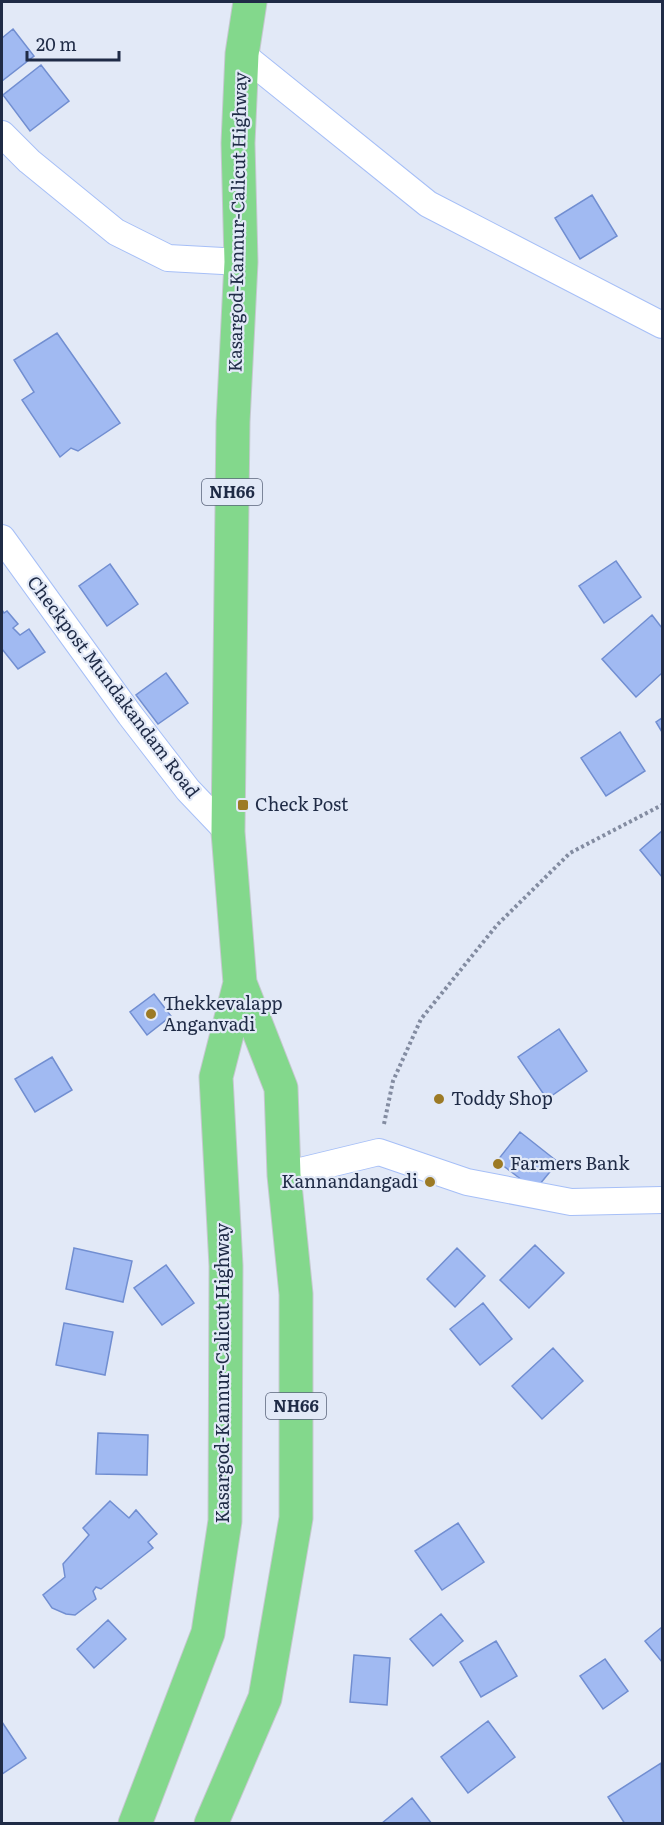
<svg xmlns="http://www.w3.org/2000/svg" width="664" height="1825" viewBox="0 0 664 1825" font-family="Literata,serif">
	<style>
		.building { fill: #a1baf2; stroke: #718ed1; stroke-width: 1.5 }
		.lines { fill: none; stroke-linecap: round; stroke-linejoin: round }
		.minor-casing { stroke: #a6bff7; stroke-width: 28 }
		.trunk-casing { stroke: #c5c8cf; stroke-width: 35 }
		.path { stroke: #838ca1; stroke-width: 4; stroke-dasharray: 3 3; stroke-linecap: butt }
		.minor { stroke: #fff; stroke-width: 26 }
		.trunk { stroke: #83d88c; stroke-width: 33 }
		.poi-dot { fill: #9c7a25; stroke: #e2e9f7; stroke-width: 2 }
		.labels { text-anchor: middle; stroke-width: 4.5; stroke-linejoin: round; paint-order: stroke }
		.shield { fill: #e2e9f7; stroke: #5a647b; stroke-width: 1.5 }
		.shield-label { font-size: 16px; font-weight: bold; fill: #1f2b46 }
		.street-label { font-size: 18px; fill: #1f2b46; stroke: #e2e9f7 }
		.poi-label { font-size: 18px; fill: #1f2b46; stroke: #e2e9f7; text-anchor: start }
	</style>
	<rect width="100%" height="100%" fill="#e2e9f7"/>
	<path class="building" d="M13 29 34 56 2 81V38Z
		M41 65 69 101 30 131 3 95Z
		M592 195 617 236 580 259 555 218Z
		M57 333 120 423 78 451 71 448 60 457 22 400 34 392 14 360Z
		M616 561 641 597 604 623 579 586Z
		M110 564 138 604 107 626 79 586Z
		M2 610 4 613 7 611 18 624 13 628 20 635 29 629 45 652 18 669 2 649Z
		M652 615 662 628V673L636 697 602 659Z
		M166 673 188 703 158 724 136 695Z
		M662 718V732L656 722Z
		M620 732 645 771 606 796 581 758Z
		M662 831V877L640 850Z
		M154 994 171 1016 147 1035 130 1012Z
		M559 1029 587 1071 547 1099 518 1057Z
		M52 1057 72 1090 35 1112 15 1079Z
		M520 1132 558 1162 535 1190 497 1161Z
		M535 1245 564 1273 529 1308 500 1280Z
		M74 1248 132 1261 123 1302 66 1289Z
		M457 1248 485 1276 455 1307 427 1279Z
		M166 1265 194 1303 162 1325 134 1288Z
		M483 1303 512 1339 480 1365 450 1329Z
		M64 1323 113 1332 105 1375 56 1365Z
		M553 1348 583 1381 542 1419 512 1386Z
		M98 1433 148 1435 147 1475 96 1474Z
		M110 1501 129 1518 136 1510 157 1534 148 1542 153 1548 101 1589 96 1587 93 1591 96 1599 75 1615 66 1614 52 1608 43 1595 65 1577 63 1564 89 1535 83 1528Z
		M458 1523 484 1562 442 1590 415 1551Z
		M441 1614 463 1641 433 1666 410 1639Z
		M108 1620 126 1639 94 1668 77 1649Z
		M662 1627V1662L645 1641Z
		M496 1641 517 1676 481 1697 460 1662Z
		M354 1655 390 1658 387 1705 350 1702Z
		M605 1659 628 1691 603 1709 580 1676Z
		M488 1721 515 1757 468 1793 441 1757Z
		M2 1722 26 1758 2 1774Z
		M661 1763 662 1824H625L608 1797Z
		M412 1798 432 1824H381Z"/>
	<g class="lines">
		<g class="minor-casing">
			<path id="minor" d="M242 54 428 204 662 325
				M2 134 29 161 116 232 168 258 241 262
				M2 538 130 715 188 790 228 832
				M284 1175 379 1152 467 1182 571 1202 662 1200"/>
		</g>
		<g class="trunk-casing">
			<path id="trunk" d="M135 1824 208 1633 225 1521 226 1266 216 1077 240 983
				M211 1824 265 1698 296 1518V1294L284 1175 281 1088 240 983 228 832 233 422 241 262 238 143 242 54 250 2"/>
		</g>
		<path class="path" d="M384 1124 393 1081 421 1019 497 925 570 853 662 805"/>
		<use href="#minor" class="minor"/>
		<use href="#trunk" class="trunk"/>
	</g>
	<g class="poi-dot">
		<rect x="237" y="799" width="12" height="12" rx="3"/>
		<circle cx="151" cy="1014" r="6"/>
		<circle cx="439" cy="1099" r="6"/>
		<circle cx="498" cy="1164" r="6"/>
		<circle cx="430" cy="1182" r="6"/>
	</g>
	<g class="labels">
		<g class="shield">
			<rect x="202" y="479" width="60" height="26" rx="4.5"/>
			<rect x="266" y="1393" width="60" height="26" rx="4.5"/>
		</g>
		<g class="shield-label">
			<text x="232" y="498">NH66</text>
			<text x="296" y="1412">NH66</text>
		</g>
		<g class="street-label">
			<text transform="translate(238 222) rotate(-89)" y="6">Kasargod-Kannur-Calicut Highway</text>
			<text transform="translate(113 687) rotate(53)" y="6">Checkpost Mundakandam Road</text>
			<text transform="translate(223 1373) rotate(-90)" y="6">Kasargod-Kannur-Calicut Highway</text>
		</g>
		<g class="poi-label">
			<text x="255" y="811">Check Post</text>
			<text x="163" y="1010">Thekkevalapp<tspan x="163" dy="21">Anganvadi</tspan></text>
			<text x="451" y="1105">Toddy Shop</text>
			<text x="510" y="1170">Farmers Bank</text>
			<text x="418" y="1188" text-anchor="end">Kannandangadi</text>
		</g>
	</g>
	<rect width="664" height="1825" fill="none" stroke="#1f2b46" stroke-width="6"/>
	<path d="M27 51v9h92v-9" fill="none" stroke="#1f2b46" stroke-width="3"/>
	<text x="36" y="51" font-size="18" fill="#1f2b46" stroke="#e2e9f7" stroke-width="4.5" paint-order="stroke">20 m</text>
</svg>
